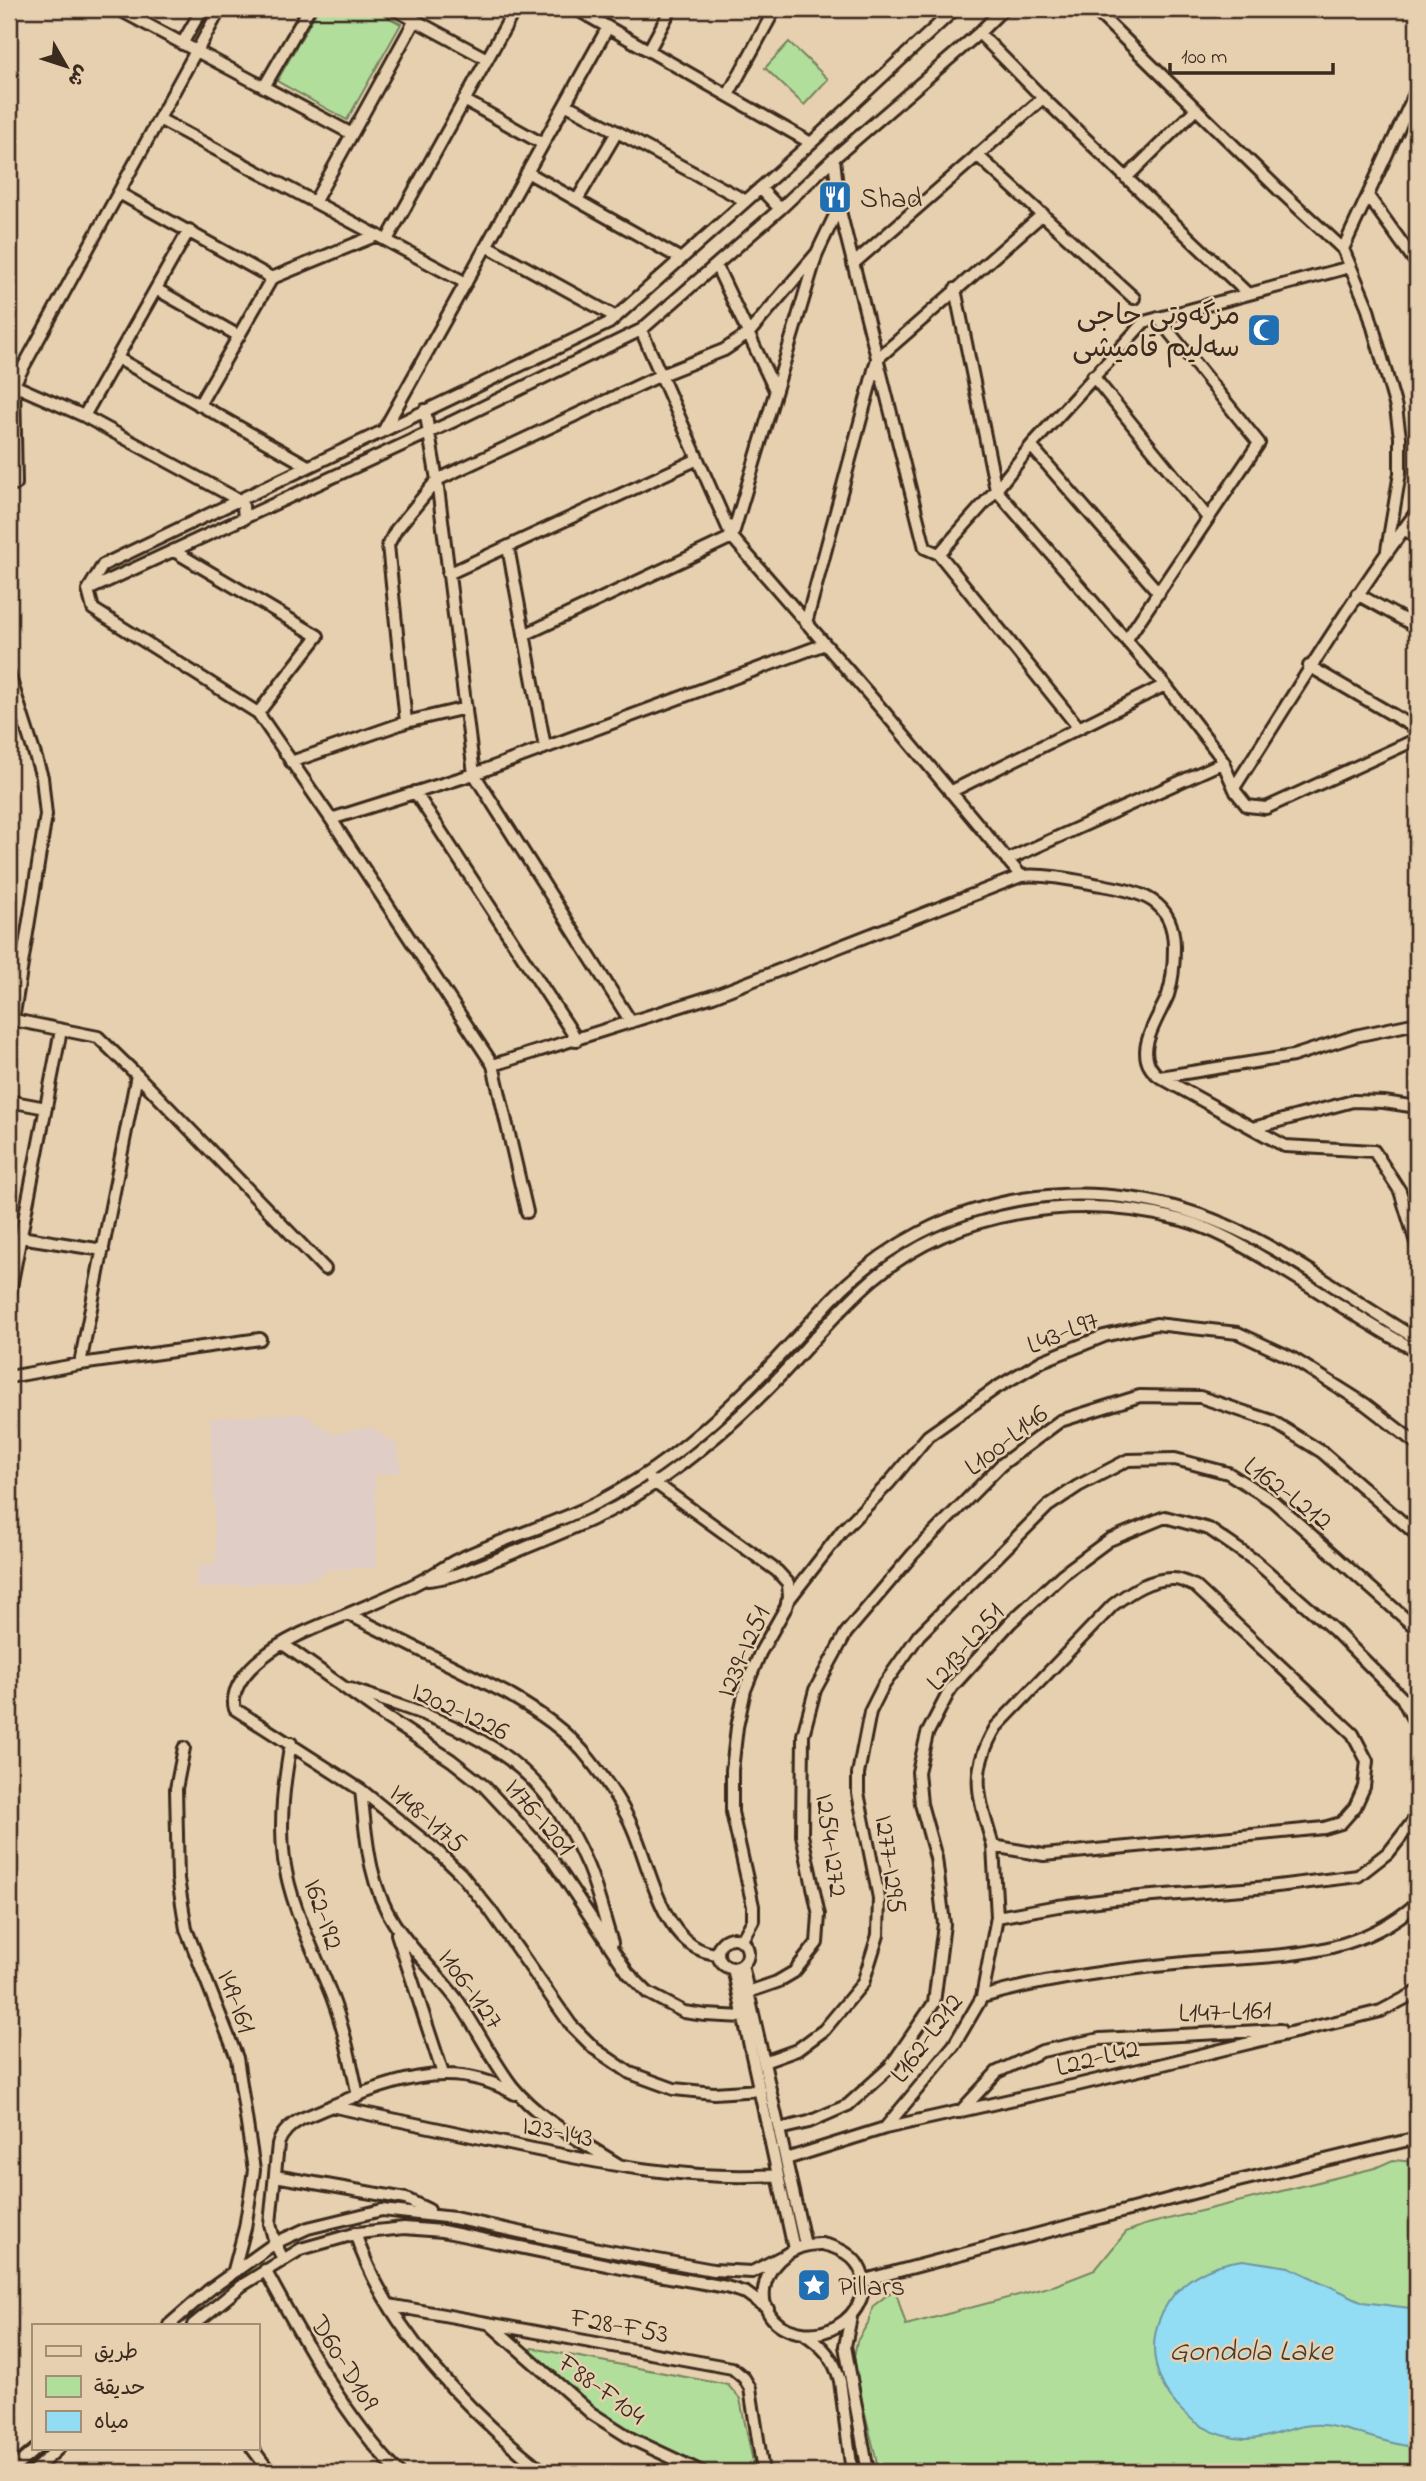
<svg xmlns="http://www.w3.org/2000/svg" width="1426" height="2481" viewBox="0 0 1426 2481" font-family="'Indie Flower','Playpen Sans Arabic',sans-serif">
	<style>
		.built { fill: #e0cec6 }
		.green { fill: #b2de9c; stroke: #76845d; stroke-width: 2 }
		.water { fill: #92ddf3; stroke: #6f959e; stroke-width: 2 }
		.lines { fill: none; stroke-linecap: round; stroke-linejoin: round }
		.minor-casing { stroke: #3b2a1e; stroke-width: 16 }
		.minor { stroke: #e7d0af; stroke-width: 10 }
		.labels { text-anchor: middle; stroke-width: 5; stroke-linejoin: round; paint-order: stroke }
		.poi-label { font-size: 28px; fill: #3b2a1e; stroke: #e7d0af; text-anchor: start }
		.street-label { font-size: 28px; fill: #3b2a1e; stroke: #e7d0af }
		.water-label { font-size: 30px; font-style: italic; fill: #443c33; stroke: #e7d0af }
	</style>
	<rect width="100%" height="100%" fill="#e7d0af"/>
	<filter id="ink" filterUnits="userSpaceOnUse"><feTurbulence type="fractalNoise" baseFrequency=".0143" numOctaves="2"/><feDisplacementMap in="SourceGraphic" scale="14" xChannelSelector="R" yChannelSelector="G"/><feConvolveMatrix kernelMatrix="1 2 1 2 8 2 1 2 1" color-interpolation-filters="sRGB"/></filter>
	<g filter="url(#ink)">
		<path class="built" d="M301 1413 333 1434 371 1427 398 1445 401 1472 375 1475 377 1567 327 1570 313 1579 196 1589 197 1566 216 1565 210 1418Z"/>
		<path class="green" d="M318 9H373L401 24 347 120 277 81Z
			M789 42 828 79 804 105 765 68Z
			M1393 2160 1417 2162V2472H877L876 2458 860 2393 854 2357 857 2341 868 2323 873 2306 895 2289 906 2325 1056 2285 1095 2270 1126 2232 1144 2225 1375 2168Z
			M532 2348 728 2385 740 2399 755 2472H718L645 2440 606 2418 528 2355V2351Z"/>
		<path class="water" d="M1243 2260 1289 2267 1363 2302 1417 2309V2447C1385 2445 1355 2429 1323 2425 1296 2422 1272 2440 1245 2439 1184 2436 1134 2372 1162 2313 1178 2280 1209 2264 1243 2260Z"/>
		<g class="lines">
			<g class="minor-casing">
				<path id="minor" d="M118 9 352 134
					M394 9 487 59
					M576 9 811 143
					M1094 9 1278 189 1343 249 1367 306 1396 408 1400 437V473L1387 550
					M979 33 1043 98 1248 294
					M182 44 202 9
					M649 50 671 9
					M197 51 220 9
					M264 87 309 9
					M728 95 775 9
					M464 100 543 144
					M565 104 746 201
					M159 119 466 283
					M977 155 1134 298
					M834 158 839 207 925 548 939 554 996 490 1031 446 1144 322 1350 267
					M527 172 681 259
					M1126 178 1196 109
					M760 188 780 209
					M119 193 272 278
					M1368 196 1417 264
					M577 200 617 132
					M315 201 415 20
					M387 240 515 9
					M487 246 616 317
					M1343 249 1417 89
					M853 264 1043 98
					M716 265 775 390
					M156 289 239 336
					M955 289 996 490 1165 685 1220 756 1236 792 1247 806 1266 808 1417 739
					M641 330 732 537 885 713 1021 876
					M117 358 308 466
					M1093 376 1208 518
					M9 383 84 416 237 499 243 506 244 519
					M199 405 272 278 377 235
					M425 410 437 480 474 774 631 1022
					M84 416 189 230
					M385 428 608 27
					M1031 446 1159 593
					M16 484 14 384 196 51
					M1403 529 1417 537
					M508 547 545 747
					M174 551 318 636 258 713
					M939 554 1079 728
					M448 574 698 459
					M88 590 454 421 641 330 780 209 834 158 979 33 1003 9
					M1357 594 1417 627
					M806 623 877 359 1043 214
					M524 635 732 537 817 253 839 207
					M1127 639 1259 443 1158 318
					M1309 666 1417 729
					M9 674 42 777 46 815 13 1020
					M406 722 388 545 396 530 437 480 661 375 724 350 748 334 817 253
					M291 762 406 722 466 708
					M1234 788C1294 694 1351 600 1417 511
					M415 792 577 1040
					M950 792 1165 685
					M331 819 474 774 825 644
					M1007 860 1224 762
					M9 1019 98 1037 137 1075 325 1269
					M1416 1024 1417 1042
					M493 1065 713 996 1021 876C1048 874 1074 880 1101 885 1140 892 1174 899 1174 947 1174 962 1173 980 1168 995 1158 1020 1129 1056 1160 1077L1293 1056 1355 1036 1417 1023
					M1160 1077 1285 1146 1374 1151 1400 1191 1417 1246
					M9 1101 46 1108
					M1253 1128 1353 1101 1384 1102 1417 1107
					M527 1212 493 1065 331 819 258 713 93 609 88 590 103 565 609 323 811 143 955 9
					M20 1237 103 1250
					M9 1297 61 1030
					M80 1364 137 1075
					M9 1377 80 1364 260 1339
					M651 1480 777 1571 788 1583 789 1597 786 1607 760 1653 745 1690 737 1727 732 1770V1812L753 1906V1920L742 1940
					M428 1580C459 1577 486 1563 515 1552 548 1538 583 1525 615 1508 665 1480 711 1443 752 1404 795 1365 828 1318 872 1280 955 1209 1079 1192 1182 1220 1215 1229 1245 1247 1275 1265 1323 1293 1368 1325 1417 1351
					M787 1602 842 1531 889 1483 928 1436 996 1388 1042 1361 1104 1336 1156 1324 1238 1333 1292 1358 1365 1404 1417 1444
					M348 1614 506 1693C537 1711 568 1731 590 1760 604 1778 618 1798 628 1818 651 1861 660 1951 718 1954
					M283 1644 384 1716 451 1760 484 1786 551 1858 628 1973 648 1993 684 2012 705 2015 744 2017
					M350 1689C463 1726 538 1749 588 1867 598 1891 604 1918 612 1943
					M291 1743C284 1782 279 1820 284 1860 291 1908 315 1952 332 1997 344 2029 351 2062 358 2096
					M184 1748 176 1789 178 1879 186 1929 237 2058 254 2170 245 2228 234 2270
					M361 1790C366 1834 368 1884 394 1923 412 1951 438 1974 458 2001 477 2028 492 2060 512 2086 539 2120 583 2142 619 2165
					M997 1917 1058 1906 1114 1899 1269 1887 1358 1876 1390 1851 1414 1820 1417 1808
					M397 1934 443 2074
					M718 1953a15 15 0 1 1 30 0a15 15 0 1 1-30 0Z
					M742 1965 805 2245
					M733 1968 794 2249
					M748 1992 777 1982 794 1972 817 1943 819 1915 802 1835 803 1735 815 1690 846 1633 913 1554 1001 1465 1060 1421 1140 1396 1200 1397 1272 1421 1322 1452 1417 1535
					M982 1997 997 1917 993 1846 1044 1855 1324 1828 1341 1823 1355 1807 1364 1787 1367 1761 1353 1734 1195 1586C1189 1584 1181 1579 1174 1579 1151 1578 1131 1591 1113 1605L996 1727C968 1774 979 1797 993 1846
					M764 2062 797 2050 824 2030 863 1983 878 1935 879 1898 858 1793V1774L870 1712 883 1686 919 1635 1048 1506 1078 1486 1128 1460 1175 1459 1228 1473 1273 1501 1417 1629
					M760 2090 714 2093 674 2089 630 2073 595 2049 571 2025 490 1910 460 1873 438 1852 361 1790 235 1709C229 1689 249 1668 263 1657 291 1634 331 1622 364 1607 383 1599 402 1591 421 1581 433 1575 445 1566 457 1560 493 1543 531 1531 568 1516 679 1470 752 1386 831 1300 937 1188 1101 1166 1237 1230 1301 1260 1357 1304 1417 1339
					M331 2106C392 2119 453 2132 514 2145 602 2164 688 2181 778 2175
					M960 2112 997 2072 1042 2051 1100 2039 1280 2030
					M885 2128 954 2045 982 1997C1051 1977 1123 1969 1194 1962 1275 1954 1352 1961 1417 1903
					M779 2129 809 2122 848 2105 890 2067 934 2003 944 1924 936 1858 921 1804 918 1772 927 1734 951 1688 1011 1622 1063 1574 1109 1540 1165 1517 1209 1529 1254 1560 1334 1630 1402 1698 1417 1727
					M786 2159 885 2128 1077 2085 1381 2011 1417 1992
					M275 2176 406 2199 429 2210
					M355 2233C386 2328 468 2412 544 2472
					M822 2244C899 2260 856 2346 797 2332 739 2318 763 2242 822 2244Z
					M283 2259 275 2243 270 2224 278 2144C282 2132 290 2125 301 2119 371 2090 442 2051 515 2094
					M265 2270C304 2341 342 2413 398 2472
					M865 2280 1238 2181 1417 2138
					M389 2305 732 2368 744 2378 750 2388 763 2472
					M851 2317 845 2346 868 2472
					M169 2325 209 2290 275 2243 308 2228 382 2210 454 2218 603 2250 713 2270 752 2272 781 2257
					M193 2325 241 2286 301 2249 358 2233 404 2228 442 2231 636 2271 726 2287 746 2293 768 2309
					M491 2325 591 2413 632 2439 702 2472
					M803 2333C823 2346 834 2358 840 2381L852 2472
					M252 2448 270 2472
					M9 2472 37 2448
					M32 2472 59 2448"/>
			</g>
			<use href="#minor" class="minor"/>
		</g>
	</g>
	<defs>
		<g id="restaurant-square" transform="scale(1.75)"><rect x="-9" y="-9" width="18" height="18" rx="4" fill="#1f6fb2" stroke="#e7d0af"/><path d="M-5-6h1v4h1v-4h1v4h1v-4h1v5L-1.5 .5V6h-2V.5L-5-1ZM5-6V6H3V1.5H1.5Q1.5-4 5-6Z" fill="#fff"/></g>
		<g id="mosque-square" transform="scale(1.75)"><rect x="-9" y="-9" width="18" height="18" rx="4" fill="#1f6fb2" stroke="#e7d0af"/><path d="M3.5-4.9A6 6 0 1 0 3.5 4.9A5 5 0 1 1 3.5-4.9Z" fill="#fff"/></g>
		<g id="sight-square" transform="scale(1.75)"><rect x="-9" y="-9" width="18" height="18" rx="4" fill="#1f6fb2" stroke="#e7d0af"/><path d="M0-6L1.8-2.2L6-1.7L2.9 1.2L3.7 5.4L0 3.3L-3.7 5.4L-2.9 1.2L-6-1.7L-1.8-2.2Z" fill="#fff"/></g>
	</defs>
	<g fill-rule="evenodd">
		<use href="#restaurant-square" x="835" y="197"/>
		<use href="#mosque-square" x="1264" y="330"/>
		<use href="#sight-square" x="814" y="2285"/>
	</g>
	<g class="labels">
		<g class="poi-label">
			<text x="860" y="207">Shad</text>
			<text x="1240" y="324" text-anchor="end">مزگەوتی حاجی<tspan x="1240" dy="32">سەلیم قامیشی</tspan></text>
			<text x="838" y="2295">Pillars</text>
		</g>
		<g class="street-label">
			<text transform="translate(1062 1331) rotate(-22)" y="10">L43-L97</text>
			<text transform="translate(1005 1439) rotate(-38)" y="10">L100-L146</text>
			<text transform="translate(1289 1492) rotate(37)" y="10">L162-L212</text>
			<text transform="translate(964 1646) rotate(-50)" y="10">L213-L251</text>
			<text transform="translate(742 1651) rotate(-67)" y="10">I239-I251</text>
			<text transform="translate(461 1710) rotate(25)" y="10">I202-I226</text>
			<text transform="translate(541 1816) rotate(49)" y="10">I176-I201</text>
			<text transform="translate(429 1817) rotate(40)" y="10">I148-I175</text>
			<text transform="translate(833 1845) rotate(82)" y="10">I254-I272</text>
			<text transform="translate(892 1864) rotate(82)" y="10">I277-I295</text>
			<text transform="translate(325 1914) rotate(71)" y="10">I62-I92</text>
			<text transform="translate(472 1988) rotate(54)" y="10">I106-I127</text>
			<text transform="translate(238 2001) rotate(69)" y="10">I49-I61</text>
			<text transform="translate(1225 2010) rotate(-2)" y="10">L147-L161</text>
			<text transform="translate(925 2037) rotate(-54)" y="10">L162-L212</text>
			<text transform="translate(1097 2056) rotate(-14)" y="10">L22-L42</text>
			<text transform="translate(558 2130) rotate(11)" y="10">I23-I43</text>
			<text transform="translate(620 2324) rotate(10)" y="10">F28-F53</text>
			<text transform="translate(346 2362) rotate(58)" y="10">D60-D109</text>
			<text transform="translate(603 2388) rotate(36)" y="10">F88-F104</text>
		</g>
		<g class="water-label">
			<text x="1251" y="2360">Gondola Lake</text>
		</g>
	</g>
	<rect width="1426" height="2481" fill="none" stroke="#e7d0af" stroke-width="35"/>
	<rect x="18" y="18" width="1391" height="2446" fill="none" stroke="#3b2a1e" stroke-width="2.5" filter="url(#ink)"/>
	<rect x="32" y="2324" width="228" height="126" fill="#e7d0af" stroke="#a28e75" stroke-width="2"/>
	<rect x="46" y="2346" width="35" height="10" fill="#e7d0af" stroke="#a28e75" stroke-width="2"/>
	<text x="94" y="2358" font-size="21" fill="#3b2a1e">طريق</text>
	<rect x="46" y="2376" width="35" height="21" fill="#b2de9c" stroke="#a28e75" stroke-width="2"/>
	<text x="94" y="2394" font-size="21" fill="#3b2a1e">حديقة</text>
	<rect x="46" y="2411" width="35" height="21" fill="#92ddf3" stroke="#a28e75" stroke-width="2"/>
	<text x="94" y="2428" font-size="21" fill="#3b2a1e">مياه</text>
	<g transform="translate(66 66) rotate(129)" stroke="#e7d0af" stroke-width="5" paint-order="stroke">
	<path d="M0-5L12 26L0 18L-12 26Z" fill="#3b2a1e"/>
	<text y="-10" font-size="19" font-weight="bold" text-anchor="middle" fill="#3b2a1e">ش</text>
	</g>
	<path d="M1170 63v10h163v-10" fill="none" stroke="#3b2a1e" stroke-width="3.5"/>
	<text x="1181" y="63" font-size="21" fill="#3b2a1e" stroke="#e7d0af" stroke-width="5" paint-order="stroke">100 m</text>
</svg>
